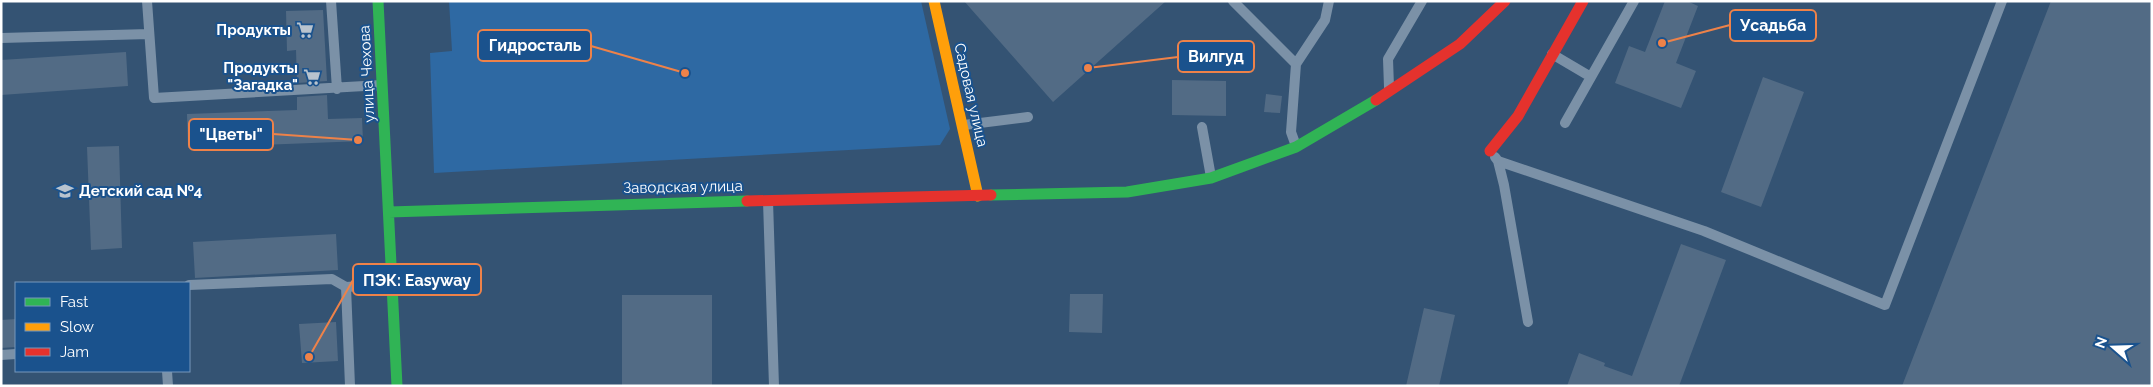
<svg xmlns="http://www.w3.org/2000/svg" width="2153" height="387" viewBox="0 0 2153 387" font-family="Raleway,sans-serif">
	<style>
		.green { fill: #2e69a3 }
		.building { fill: #526b85 }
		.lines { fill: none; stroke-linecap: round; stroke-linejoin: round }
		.lane { stroke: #7b91a7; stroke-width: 10 }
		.fast { stroke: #30b455; stroke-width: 11 }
		.slow { stroke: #ff9f0a; stroke-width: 11 }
		.jam { stroke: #e5322d; stroke-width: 11 }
		.labels { text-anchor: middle; stroke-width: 4; stroke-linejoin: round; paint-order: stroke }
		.poi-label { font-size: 15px; font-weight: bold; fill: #fff; stroke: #1a528d; text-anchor: end }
		.street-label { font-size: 15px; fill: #fff; stroke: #1a528d }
		.leader { fill: none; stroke: #ee8249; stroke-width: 2 }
		.callout-dot { fill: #ee8249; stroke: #1a528d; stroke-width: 2 }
		.callout { fill: #1a528d; stroke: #ee8249; stroke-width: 2 }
		.callout-label { font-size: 16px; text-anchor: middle; font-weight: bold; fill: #fff }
	</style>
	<rect width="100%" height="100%" fill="#345373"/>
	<path class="green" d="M449 1H921L950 129 940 145 434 173 430 53 452 51Z"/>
	<path class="building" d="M964 1H1166L1053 102Z
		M1665 1H1687L1698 6 1676 63 1696 71 1681 108 1615 83 1629 46 1645 52Z
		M2051 1H2152V386H1902Z
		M323 10 327 81 297 83 296 50 287 51 286 11Z
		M126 52 128 86 1 95V60Z
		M1763 77 1804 92 1761 207 1721 192Z
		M1172 80 1226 81V116L1172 115Z
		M1266 94 1282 96 1280 113 1264 112Z
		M327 95 328 119 362 118 363 141 188 148 187 114 297 110V97Z
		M119 146 122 248 91 250 87 147Z
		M336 234 338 270 195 278 193 242Z
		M1681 244 1726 260 1679 386H1567L1579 353 1605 363 1604 366 1632 376Z
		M1070 294H1103L1102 333 1069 332Z
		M622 295H712V386H622Z
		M1424 308 1455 315 1439 386H1406Z
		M16 319V347L1 348V320Z
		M336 322 338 361 302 363 299 324Z"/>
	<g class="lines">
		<path class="lane" d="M147 1 154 98 382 85
			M331 1 337 89
			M1233 1 1296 64
			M1 38 149 34
			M1552 54 1591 77 1565 123
			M1591 77 1634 1
			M1389 87 1388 59 1422 1
			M964 125 1028 117
			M1202 127 1211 177
			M1296 146 1291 132 1296 64 1325 20 1329 1
			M1495 157 1498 161 1504 185 1528 322
			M1498 161 1704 231 1885 305 2002 1
			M768 201 774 386
			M189 285 332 279 346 287 390 284
			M346 287 350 386
			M1 355 16 354
			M167 371 168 386"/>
		<path class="fast" d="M378 1 397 386
			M991 195 1127 192 1211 178 1296 147 1376 100
			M389 212 747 201"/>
		<path class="slow" d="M934 1 978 196"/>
		<path class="jam" d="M1376 100 1460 44 1505 1
			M1490 151 1518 116 1583 1
			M747 201 991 195"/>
	</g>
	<defs>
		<g id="supermarket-bare" transform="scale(1.35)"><path d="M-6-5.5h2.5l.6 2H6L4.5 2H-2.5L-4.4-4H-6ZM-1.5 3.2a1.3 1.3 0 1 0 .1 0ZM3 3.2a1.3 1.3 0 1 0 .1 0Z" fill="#b8c3ce" stroke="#1a528d" stroke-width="2.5" paint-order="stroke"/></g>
		<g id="school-bare" transform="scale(1.35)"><path d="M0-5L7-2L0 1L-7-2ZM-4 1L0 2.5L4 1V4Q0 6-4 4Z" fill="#b8c3ce" stroke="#1a528d" stroke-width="2.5" paint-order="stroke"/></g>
	</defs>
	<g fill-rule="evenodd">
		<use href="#supermarket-bare" x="305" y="30"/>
		<use href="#supermarket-bare" x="312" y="77"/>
		<use href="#school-bare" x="65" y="191"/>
	</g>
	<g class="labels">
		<g class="poi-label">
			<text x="291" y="35">Продукты</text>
			<text x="298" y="73">Продукты<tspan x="298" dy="17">"Загадка"</tspan></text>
			<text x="79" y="196" text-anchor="start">Детский сад №4</text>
		</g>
		<g class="street-label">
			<text transform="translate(367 74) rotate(-93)" y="5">улица Чехова</text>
			<text transform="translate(971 95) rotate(77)" y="5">Садовая улица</text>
			<text transform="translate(683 187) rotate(-1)" y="5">Заводская улица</text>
		</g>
	</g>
	<path class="leader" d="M1662 43L1730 25M685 73L591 46M1088 68L1178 57M358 140L273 134M309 357L353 280"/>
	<g class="callout-dot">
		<circle cx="1662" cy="43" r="5"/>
		<circle cx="685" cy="73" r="5"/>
		<circle cx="1088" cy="68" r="5"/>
		<circle cx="358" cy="140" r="5"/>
		<circle cx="309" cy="357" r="5"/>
	</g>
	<g class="callout">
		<rect x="1730" y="10" width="86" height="31" rx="5"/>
		<rect x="478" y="30" width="113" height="31" rx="5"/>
		<rect x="1178" y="41" width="76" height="31" rx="5"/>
		<rect x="189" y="119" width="84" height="31" rx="5"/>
		<rect x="353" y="264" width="128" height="31" rx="5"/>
	</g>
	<g class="callout-label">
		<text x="1773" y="31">Усадьба</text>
		<text x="535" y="51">Гидросталь</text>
		<text x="1216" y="62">Вилгуд</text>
		<text x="231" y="140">"Цветы"</text>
		<text x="417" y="286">ПЭК: Easyway</text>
	</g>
	<rect width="2153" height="387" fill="none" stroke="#ffffff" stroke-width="5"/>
	<rect x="15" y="282" width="175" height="90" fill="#1a528d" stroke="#7697bb"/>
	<rect x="25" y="298" width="25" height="8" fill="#30b455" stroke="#7697bb"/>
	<text x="60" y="307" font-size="15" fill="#ffffff">Fast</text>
	<rect x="25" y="323" width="25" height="8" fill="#ff9f0a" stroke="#7697bb"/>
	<text x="60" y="332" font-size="15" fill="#ffffff">Slow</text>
	<rect x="25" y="348" width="25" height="8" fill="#e5322d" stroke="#7697bb"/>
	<text x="60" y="357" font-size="15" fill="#ffffff">Jam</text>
	<g transform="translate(2113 347) rotate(290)" stroke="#1a528d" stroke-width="4" paint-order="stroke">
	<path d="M0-4L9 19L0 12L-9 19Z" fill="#ffffff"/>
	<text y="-8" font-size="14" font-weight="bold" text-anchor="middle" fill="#ffffff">N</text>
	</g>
</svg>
